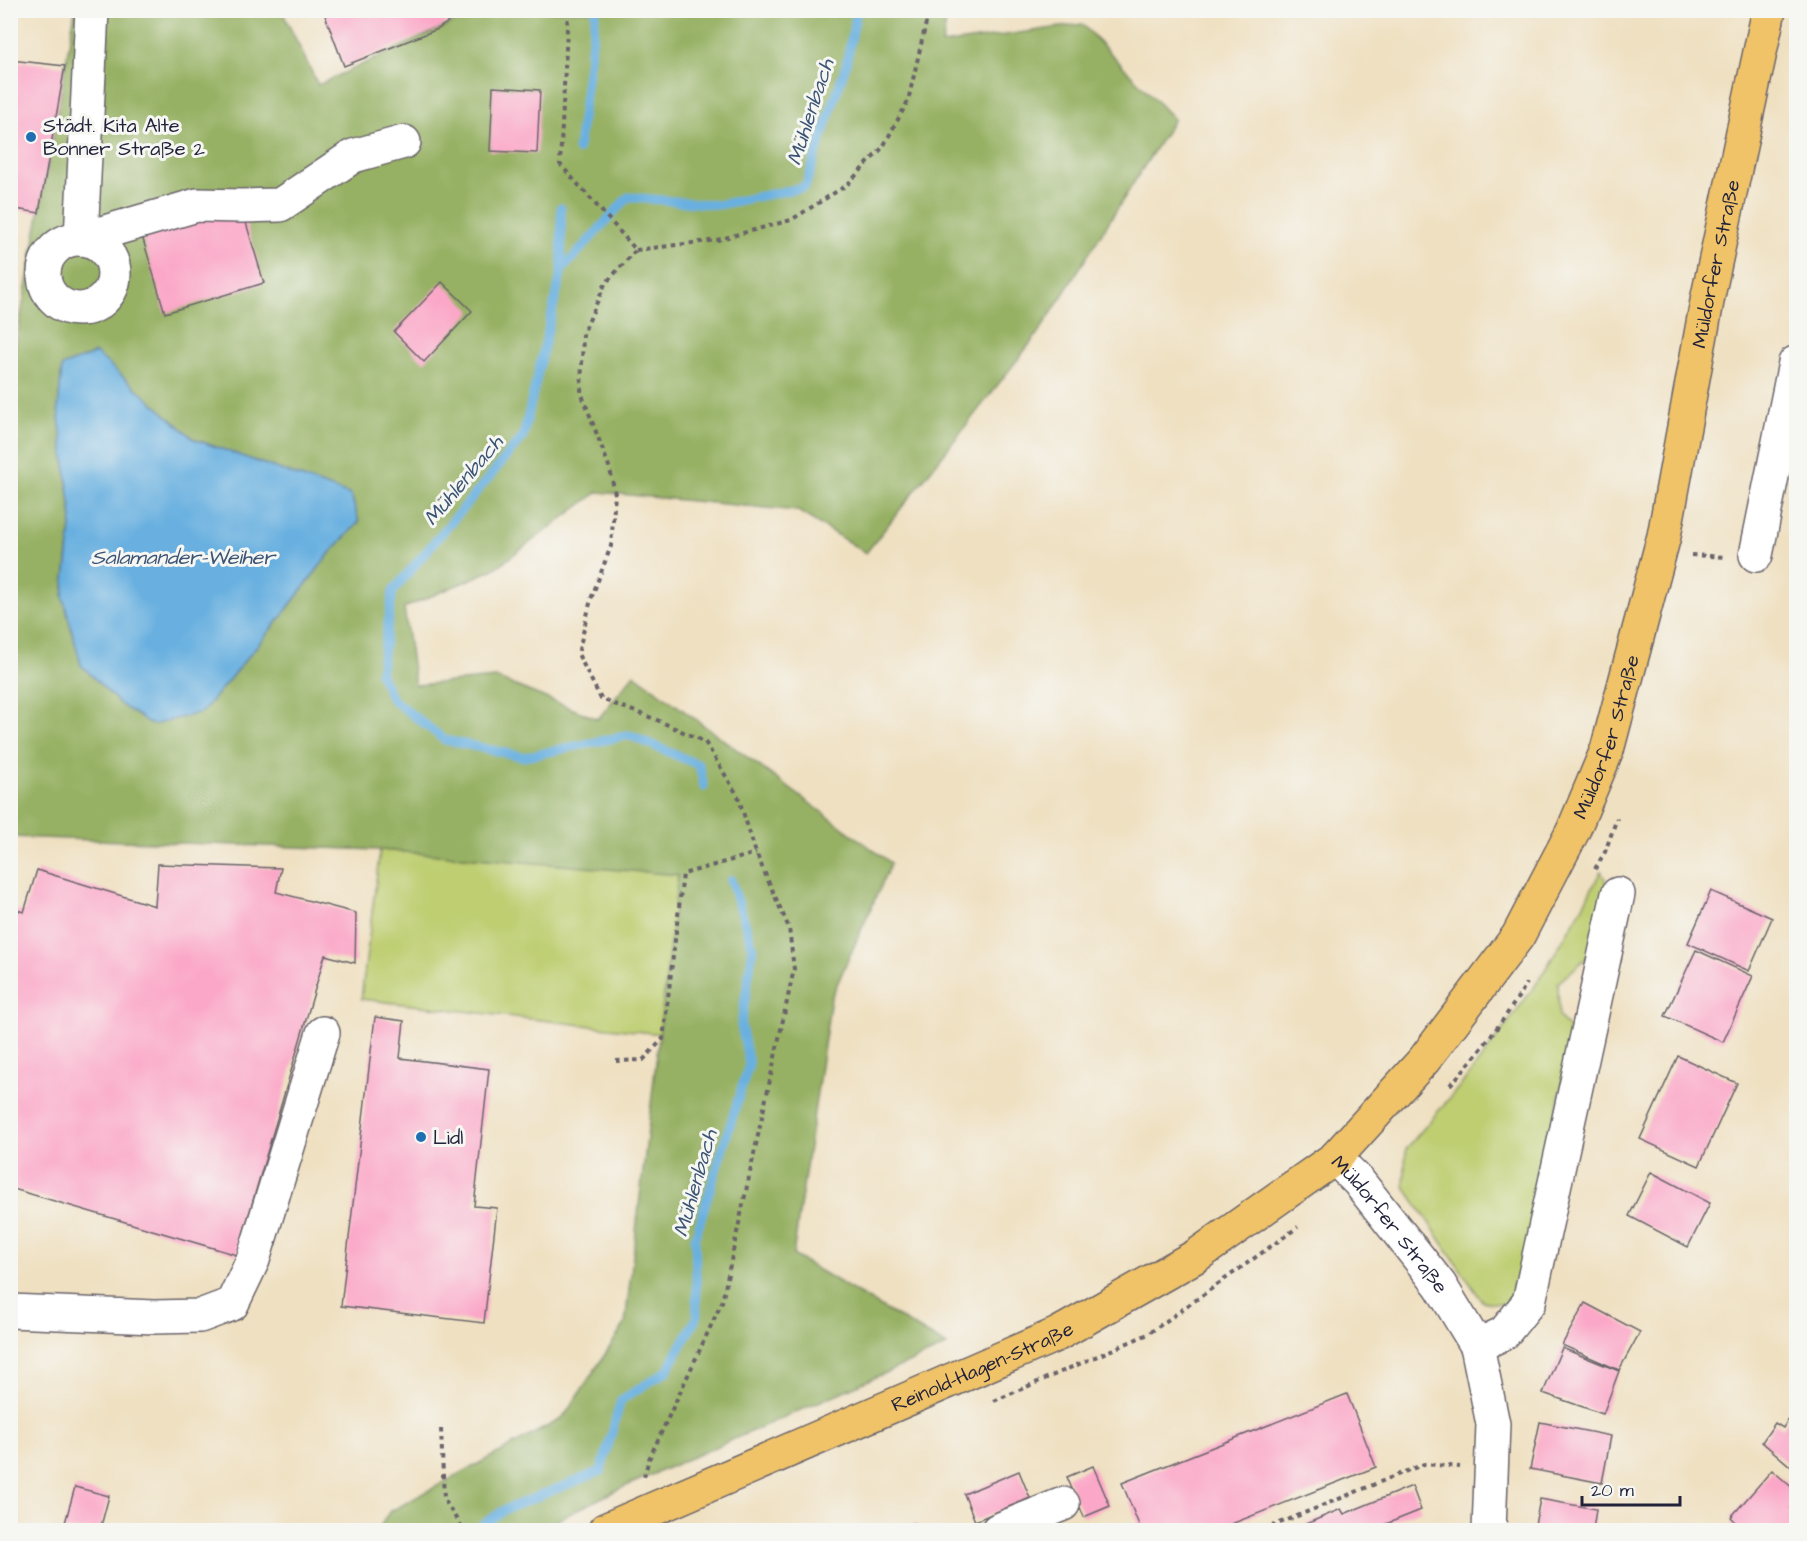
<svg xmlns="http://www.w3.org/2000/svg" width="1807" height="1541" viewBox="0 0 1807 1541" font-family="'Architects Daughter',sans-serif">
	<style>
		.green { fill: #bece71; stroke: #707856; stroke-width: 1.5 }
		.forest { fill: #96b163; stroke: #5c6a4f; stroke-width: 1.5; fill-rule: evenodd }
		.water { fill: #69b0e0; stroke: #46698e; stroke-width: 1.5 }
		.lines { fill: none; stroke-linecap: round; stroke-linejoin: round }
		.stream { stroke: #69b0e0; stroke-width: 9 }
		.building { fill: #fba7c7 }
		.minor-casing { stroke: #6a646a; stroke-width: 36 }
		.major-casing { stroke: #6a646a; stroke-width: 36 }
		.path { stroke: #6a646a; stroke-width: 4; stroke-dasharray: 4.5 4.5; stroke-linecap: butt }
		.minor { stroke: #fff; stroke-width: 33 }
		.major { stroke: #f0c369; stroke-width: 33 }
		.poi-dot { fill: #1f6fb2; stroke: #f6f6f2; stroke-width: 2 }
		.labels { text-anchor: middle; stroke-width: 6; stroke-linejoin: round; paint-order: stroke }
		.poi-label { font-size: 20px; fill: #22223b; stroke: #f6f6f2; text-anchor: start }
		.street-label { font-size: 20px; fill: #22223b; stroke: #f6f6f2 }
		.water-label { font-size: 21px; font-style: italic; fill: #3b5475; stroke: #f6f6f2 }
	</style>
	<rect width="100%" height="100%" fill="#f6f6f2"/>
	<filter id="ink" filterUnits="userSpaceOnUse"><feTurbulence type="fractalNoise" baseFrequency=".0167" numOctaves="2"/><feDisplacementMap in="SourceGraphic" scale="12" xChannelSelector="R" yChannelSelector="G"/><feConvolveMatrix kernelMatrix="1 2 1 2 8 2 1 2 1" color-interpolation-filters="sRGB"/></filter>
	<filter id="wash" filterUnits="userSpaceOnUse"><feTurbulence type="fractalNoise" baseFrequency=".008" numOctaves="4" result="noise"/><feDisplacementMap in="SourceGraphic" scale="24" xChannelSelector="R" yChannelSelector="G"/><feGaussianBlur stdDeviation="1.35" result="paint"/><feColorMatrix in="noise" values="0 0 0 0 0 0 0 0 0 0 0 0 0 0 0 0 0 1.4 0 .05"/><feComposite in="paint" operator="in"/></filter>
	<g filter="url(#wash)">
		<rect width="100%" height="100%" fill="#efe0c1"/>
		<path class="green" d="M380 850 679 874 660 1034 361 999Z
			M1601 871 1609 887 1593 952 1558 983 1559 1016 1572 1033 1521 1285 1504 1305 1482 1301 1404 1186 1406 1149 1470 1074 1537 983 1578 915Z"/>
		<path class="forest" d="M75 11H282L318 85 478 11H948L942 44 1082 24 1174 119 1040 331 866 553 798 511 598 492 494 569 404 608 415 685 496 678 598 719 634 674 891 863 831 998 793 1255 947 1346 617 1490 537 1530H378L389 1512 563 1418 625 1324 678 875 380 850 11 837V372ZM95 353 194 439 351 495 359 522 330 553 281 617 202 712 63 597 72 518 58 409 62 366Z"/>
		<path class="water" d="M96 353 194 439 351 495 359 522 330 553 281 617 202 712 152 725 121 705 81 665 63 597 72 518 58 409 62 366Z"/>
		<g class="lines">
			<path class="stream" d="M578 150 596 10
				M561 208 562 270
				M704 787 699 765 629 735 524 757 445 740 392 699 380 673 393 591 523 437 562 270 628 197 718 205 805 187 846 65 857 10
				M475 1530 504 1510 601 1471 621 1400 667 1371 697 1317 695 1238 749 1064 741 1025 753 948 731 880"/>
		</g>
		<g id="blocks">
			<path class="building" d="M323 10H465L438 29 344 66Z
				M10 60 65 66 39 213 10 208Z
				M493 87 540 90 537 153 490 151Z
				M241 206 264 283 165 313 142 236Z
				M442 282 472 311 424 362 394 332Z
				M158 864 281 868 276 892 356 913 355 963 325 955 237 1255 10 1188V908L24 912 37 870 155 906Z
				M1711 891 1772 918 1749 971 1688 943Z
				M1696 950 1753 976 1723 1042 1665 1016Z
				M375 1017 404 1021 400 1058 489 1069 474 1206 497 1208 484 1323 341 1306Z
				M1678 1056 1737 1083 1699 1166 1640 1139Z
				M1651 1172 1710 1203 1688 1247 1629 1216Z
				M1585 1303 1640 1332 1619 1370 1562 1345Z
				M1562 1348 1619 1371 1603 1414 1543 1393Z
				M1347 1394 1376 1467 1216 1530H1141L1122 1483Z
				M1788 1420 1796 1425V1471L1762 1442 1775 1423 1783 1428Z
				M1540 1422 1611 1436 1602 1483 1530 1469Z
				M1093 1466 1110 1506 1084 1517 1067 1477Z
				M1772 1470 1796 1491V1500L1790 1508 1796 1514V1530H1726L1735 1521 1731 1517Z
				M1019 1471 1030 1498 975 1521 964 1494Z
				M1412 1486 1421 1510 1371 1530H1292L1341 1509 1344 1514Z
				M75 1487 109 1496 100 1530H63Z
				M1540 1499 1596 1509 1593 1530H1534Z
				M1054 1521 1058 1530H1031Z
				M915 1523 918 1530H898Z"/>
		</g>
	</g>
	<g filter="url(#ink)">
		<use href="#blocks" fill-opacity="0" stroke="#6a646a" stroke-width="1.5"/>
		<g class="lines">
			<g class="minor-casing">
				<g id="minor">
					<path d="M92 10 81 239 197 205 241 206 280 205 353 156 404 142"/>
					<circle cx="79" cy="274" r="35"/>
					<path d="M1756 555 1795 363"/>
					<path id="s1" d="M1335 1158 1358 1181 1440 1285 1477 1346 1493 1424 1489 1530"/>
					<path d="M10 1311 154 1317 200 1316 232 1304 253 1260 323 1033"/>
					<path d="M1477 1346 1504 1333 1529 1302 1618 894"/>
					<path d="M998 1530 1063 1504"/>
				</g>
			</g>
			<g class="major-casing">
				<g id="major">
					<path id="s2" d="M605 1530 1058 1334 1196 1256 1335 1158 1424 1060 1518 936 1573 831 1607 750 1664 536 1708 296 1769 10"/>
				</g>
			</g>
			<path class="path" d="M568 10 560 164 636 250 605 284 583 334 581 392 610 469 615 494 611 546 591 599 578 654 601 699 655 719 705 742 738 796 756 853 789 928 794 969 722 1302 649 1459 644 1477
				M636 250 717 240 791 220 847 185 883 147 908 101 929 10
				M1691 555 1726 557
				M1595 869 1605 852 1617 818
				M616 1061 643 1060 663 1039 683 874 756 853
				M1450 1085C1479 1054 1505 1019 1527 983
				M994 1401 1148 1334 1298 1227
				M441 1429 444 1499 463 1530
				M1116 1530H1117
				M1263 1530 1424 1464 1460 1467"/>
			<use href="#minor" class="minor"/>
			<use href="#major" class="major"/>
		</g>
	</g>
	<g class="poi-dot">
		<circle cx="31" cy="137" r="6"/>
		<circle cx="421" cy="1137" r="6"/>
	</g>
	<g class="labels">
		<g class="poi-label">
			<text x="43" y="132">Städt. Kita Alte<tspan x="43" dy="23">Bonner Straße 2</tspan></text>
			<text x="433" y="1144">Lidl</text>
		</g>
		<g class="street-label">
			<text dy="7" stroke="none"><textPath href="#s2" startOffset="1815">Müldorfer Straße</textPath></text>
			<text dy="7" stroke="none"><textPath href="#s2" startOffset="1329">Müldorfer Straße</textPath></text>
			<text dy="7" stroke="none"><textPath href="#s1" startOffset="86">Müldorfer Straße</textPath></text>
			<text dy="7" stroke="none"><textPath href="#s2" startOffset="411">Reinold-Hagen-Straße</textPath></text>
		</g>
		<g class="water-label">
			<text transform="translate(810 112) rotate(-72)" y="7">Mühlenbach</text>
			<text transform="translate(463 480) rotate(-50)" y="7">Mühlenbach</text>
			<text x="183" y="564">Salamander-Weiher</text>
			<text transform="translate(695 1183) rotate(-74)" y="7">Mühlenbach</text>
		</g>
	</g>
	<rect width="1807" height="1541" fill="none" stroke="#f6f6f2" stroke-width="36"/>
	<path d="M1582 1496v9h98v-9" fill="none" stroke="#22223b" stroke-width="3"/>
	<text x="1591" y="1496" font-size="18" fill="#22223b" stroke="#f6f6f2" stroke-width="4.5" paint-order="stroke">20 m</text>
</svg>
